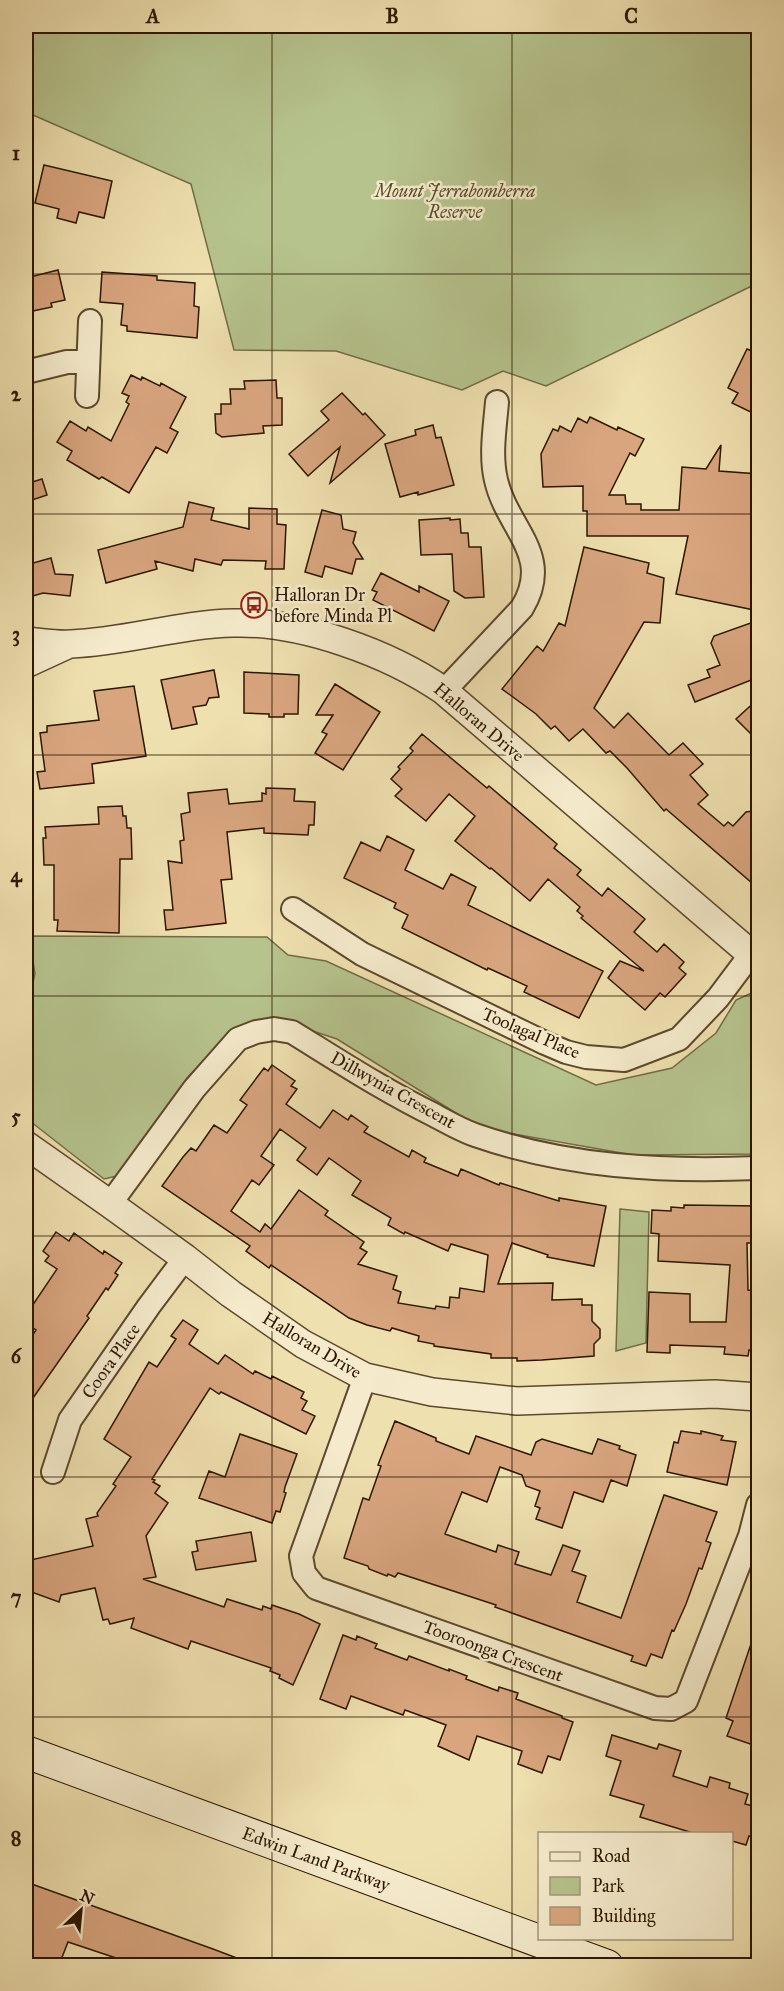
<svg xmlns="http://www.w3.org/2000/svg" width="784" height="1991" viewBox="0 0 784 1991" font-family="'IM FELL Great Primer',serif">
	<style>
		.green { fill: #b6c38d; stroke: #716c46; stroke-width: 1.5 }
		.building { fill: #d8a57f; stroke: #2c1600; stroke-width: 1.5; fill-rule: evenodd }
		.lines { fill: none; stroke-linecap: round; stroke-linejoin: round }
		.minor-casing { stroke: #5d482c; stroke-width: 26 }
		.tertiary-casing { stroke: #5d482c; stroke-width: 30 }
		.secondary-casing { stroke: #2c1600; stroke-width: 34 }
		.minor { stroke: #f5ebcc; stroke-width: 22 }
		.tertiary { stroke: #f5ebcc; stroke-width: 27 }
		.secondary { stroke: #f5ebcc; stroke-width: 32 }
		.grid { fill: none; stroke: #2c1600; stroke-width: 1.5; stroke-opacity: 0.55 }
		.labels { text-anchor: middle; stroke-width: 5; stroke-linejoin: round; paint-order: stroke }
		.park-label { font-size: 18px; font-style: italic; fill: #554a2a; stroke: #f5ebcc }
		.poi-label { font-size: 18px; fill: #2c1600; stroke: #f5ebcc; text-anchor: start }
		.street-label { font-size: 18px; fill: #2c1600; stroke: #f5ebcc }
		.neatline { fill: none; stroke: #2c1600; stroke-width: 2 }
		.grid-label { font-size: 20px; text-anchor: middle; font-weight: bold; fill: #2c1600 }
	</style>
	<rect width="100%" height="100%" fill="#efe0b0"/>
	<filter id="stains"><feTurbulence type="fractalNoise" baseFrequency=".00333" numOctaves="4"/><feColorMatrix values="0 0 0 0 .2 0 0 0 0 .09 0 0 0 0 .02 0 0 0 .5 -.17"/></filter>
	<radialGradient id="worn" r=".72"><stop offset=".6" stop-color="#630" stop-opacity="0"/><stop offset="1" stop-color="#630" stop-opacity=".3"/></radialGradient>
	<path class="green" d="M26 26H758V283L546 386 503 371 462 390 336 351 234 350 191 184 26 112Z
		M29 936 267 937 288 955 326 961 596 1085 672 1068 716 1033 736 1000 758 990V1154L633 1155 480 1128 337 1039 273 1018 233 1029 187 1078 121 1175 104 1179 26 1118V1012L35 974Z
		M620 1209 649 1212 646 1343 616 1351Z"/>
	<path class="building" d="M44 165 112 181 104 218 79 212 76 223 57 218 59 209 35 203Z
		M58 270 65 300 51 303 52 307 28 312V309L26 310V278Z
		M102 272 157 276V280L195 283 194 306 199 307 197 338 127 331V326L121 325 123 304 100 302Z
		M747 349 759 354V416L732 403 738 393 728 388Z
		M131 375 141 380 142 377 160 386 161 383 186 397 170 428 178 432 167 453 156 447 129 493 102 477 99 479 67 460 72 451 57 442 70 421 86 431 88 427 111 441 129 404 126 402 129 396 122 393Z
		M276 380 277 398H282V425L263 426 264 433 222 437 216 433 215 414H221V404H231L230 389H245L244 381Z
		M342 393 363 415 365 413 385 435 330 483 340 447 308 476 289 454 329 420 321 411Z
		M590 417 617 430 618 427 644 439 635 456 630 453 609 495H625L626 504H641V510H679L682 467 706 469 721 445 719 471 759 474 755 561 759 562V611L676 594 688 536H587V511H583V486L543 487 541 454 553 429 558 431 560 426 571 432 578 418 587 423Z
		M433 425 436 438 441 437 454 485 418 495V492L400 497 385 444 416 435 415 430Z
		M42 479 47 495 26 502V484Z
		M189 502 214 508 211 520 249 529V508L277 509V524L286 525 284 569H265L266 561 223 560 221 565 195 559 193 571 155 561 157 569 106 583 98 550 183 527Z
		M322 510 341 515 343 529 356 532 353 543 363 559H356L352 574 325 566 322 577 305 572Z
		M450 518V520L460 519 461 533H468L469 547H481L484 597 465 598 454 591 452 554 421 555 419 520Z
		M584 547 649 563 647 573 664 578 660 623 644 622 594 708 614 728 628 713 669 755 683 743 703 764 690 775 708 795 698 804 724 826 728 822 733 826 746 812 759 810V889L666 809 664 811 627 768 610 751 606 753 583 729 569 741 555 726 551 729 536 714 502 689 537 646 543 651 559 623 565 626Z
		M51 558 55 574 73 575 70 596 43 593 26 598V565Z
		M381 573 419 592V586L449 601 434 631 373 600 377 592 372 590Z
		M759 620V677L695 702 688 685 710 677 707 670 720 665 711 643 714 636Z
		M214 670 219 697 209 698 206 705 193 707 197 724 172 729 161 680Z
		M244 672 299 675 298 714H284V717H269V714L244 713Z
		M335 684 380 712 343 770 315 753 327 734 322 732 333 715H316Z
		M134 686 146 756 92 764 94 783 40 789 37 772 45 771 40 733 47 732V726L99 720 94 691Z
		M759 698V742L736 719Z
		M422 734 487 788 489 786 557 844 554 848 581 870 577 875 602 896 608 888 645 919 634 932 657 952 664 944 684 962 679 968 686 974 665 997 660 993 645 1010 608 978 620 961 644 971 581 918 583 916 577 911 580 907 548 879 530 901 491 868 490 869 455 841 475 816 449 794 426 821 395 796 402 789 391 779 400 769 398 767 413 751 410 748Z
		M266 788 295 789 294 801 315 802 314 825H309L308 835 264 833V828L227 832 232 879 221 880 226 923 166 930 164 910H173L168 861 182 863 180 841 184 840 181 814 190 812 188 793 227 789 229 804 262 801V793L266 794Z
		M122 806 123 816H126L127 828H131L132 859H120L119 933 57 931 58 920H54V865H44L43 838H46L45 827 99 824 98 807Z
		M387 836 414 850 405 870 443 889 451 874 476 887 468 905 603 971 579 1018 524 992 527 986 488 968 487 970 402 928 408 915 394 908 396 903 344 878 361 842 380 851Z
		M272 1065 295 1081 291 1086 297 1089 286 1104 320 1128 333 1110 348 1120 351 1115 368 1127 364 1132 409 1157 412 1150 426 1158 424 1162 458 1176 461 1169 499 1185 500 1183 559 1201V1198L606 1206 594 1266 547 1257 548 1255 512 1243 498 1284 553 1283 552 1300 582 1299V1305H592V1321L600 1329V1338L594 1344V1356L542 1360 517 1361V1358H491V1354L434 1346V1344L418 1341 419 1336 392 1328 390 1331 367 1325 349 1318 271 1265 269 1268 246 1251 250 1246 162 1186 183 1157 191 1148 196 1151 214 1125 227 1133 247 1105 240 1100 264 1068 268 1071ZM280 1129 306 1148 297 1160 317 1175 329 1158 361 1181 352 1195 391 1218 388 1225 404 1234 405 1232 448 1251 451 1244 488 1255 484 1292 460 1288 459 1298 450 1297 449 1308 436 1306 435 1309 398 1303 401 1292 393 1289 397 1276 358 1264 367 1252 360 1248 364 1242 325 1215 328 1211 299 1190 271 1229 265 1224 260 1232 231 1211 252 1180 259 1185 274 1165 261 1156Z
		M684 1205 759 1206 757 1243H747L748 1290 759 1291V1350H749L748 1356 724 1354 725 1347 670 1345V1353L647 1352 649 1292 690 1294V1322H726L730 1265 658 1261 659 1234 651 1233 652 1210 671 1211V1207L684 1208Z
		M56 1232 69 1241 74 1233 103 1254 104 1251 122 1263 115 1273 118 1275 108 1290 106 1288 87 1316 89 1318 26 1408V1345L36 1330 26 1323V1315L57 1269 45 1261 49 1256 43 1251Z
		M183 1320 198 1330 189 1344 218 1364 225 1355 253 1374 255 1371 271 1379 272 1376 304 1392 301 1398 307 1401 302 1410 315 1416 306 1434 221 1392 219 1394 210 1388 152 1479 155 1480 153 1482 160 1486 155 1493 168 1503 146 1536 156 1577 143 1579 224 1607 227 1599 262 1610 263 1606 271 1609 272 1605 299 1614 320 1624 293 1685 279 1678 280 1675 270 1671 271 1668 191 1641 188 1649 131 1628 134 1618 110 1624 108 1619 103 1620 95 1588 61 1595 59 1602 26 1590V1561L93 1546 86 1519 98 1516 97 1513 116 1486 113 1484 131 1457 104 1439 149 1362 157 1367 176 1339 171 1336Z
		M395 1421 436 1438V1441L469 1454 476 1436 531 1455 536 1442 542 1439 592 1454 598 1439 620 1446 619 1449 636 1455 627 1486 611 1480 603 1502 574 1492 562 1528 536 1519 540 1508 535 1506 540 1491 526 1486 522 1475 500 1467 487 1502 462 1492 445 1534 496 1552 498 1545 519 1552 515 1564 551 1575 563 1545 580 1551 572 1571 586 1576 577 1602 621 1618 664 1495 717 1512 706 1541 711 1543 702 1569 699 1568 686 1604 674 1631 672 1630 662 1658 651 1654 646 1666 631 1661 633 1656 495 1607 496 1605 398 1573 395 1577 388 1574 387 1576 369 1569 368 1566 344 1558 363 1498 369 1500 381 1466 378 1465Z
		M681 1431 701 1434V1431L723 1436 721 1440 736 1442 727 1485 667 1472 674 1442 678 1443Z
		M240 1434 297 1454 285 1487 284 1492 286 1493 280 1512 276 1511 272 1523 199 1498 209 1471 225 1477Z
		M251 1532 256 1561 196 1570 192 1552 198 1551 196 1541Z
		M756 1629H759V1747L727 1736 733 1721 726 1718Z
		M343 1635 356 1640 357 1636 377 1644 375 1648 407 1660 409 1656 449 1671V1669L467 1676 466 1679 498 1691 499 1687 518 1693 516 1699 562 1716V1718L573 1722 560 1760 548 1756 542 1773 518 1764 522 1751 477 1736 469 1760 438 1746 446 1725 405 1710 403 1715 351 1696 346 1709 320 1699Z
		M612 1735 657 1749 659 1744 681 1751 673 1776 707 1787 710 1777 730 1783 729 1788 748 1794 745 1804 753 1806 751 1815 759 1817 755 1838 749 1836 746 1845 732 1841V1833H693L640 1817 644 1805 610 1795 621 1761 606 1756Z
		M26 1882 213 1949 250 1963V1965H137L68 1942 59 1965H26Z"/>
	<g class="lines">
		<g class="minor-casing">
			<path id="minor" d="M26 372 67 362H88
				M87 396 90 321
				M444 691 522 608C554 555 507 529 496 480 490 455 495 427 497 402
				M293 909 362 954 545 1043 566 1052 586 1057 624 1060 679 1039 718 998 751 954
				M110 1204 194 1089 238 1039 256 1032 274 1029 292 1032C339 1061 385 1091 434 1115 447 1122 461 1130 475 1135 567 1167 662 1172 758 1168
				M365 1377 301 1556 304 1573 316 1588 655 1708 671 1709 686 1701 750 1536 758 1505
				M53 1472 70 1420 149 1306 185 1258"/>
		</g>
		<g class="tertiary-casing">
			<path id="tertiary" d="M26 641C40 642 56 645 71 644 126 642 179 624 234 623 301 621 389 653 444 691L751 954 758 957
				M26 664 65 646
				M26 1145 110 1204 185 1258 231 1294 303 1344 365 1377 432 1392 517 1401 715 1394 758 1397"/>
		</g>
		<g class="secondary-casing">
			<path id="secondary" d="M26 1752 607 1966"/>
		</g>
		<use href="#minor" class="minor"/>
		<use href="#tertiary" class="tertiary"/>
		<use href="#secondary" class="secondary"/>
	</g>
	<path class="grid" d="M272 26V1966M512 26V1966M26 274H758M26 514H758M26 755H758M26 996H758M26 1236H758M26 1477H758M26 1717H758"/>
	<defs>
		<g id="bus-ring" transform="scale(1.35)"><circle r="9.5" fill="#f5ebcc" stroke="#8f2418" stroke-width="1.5"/><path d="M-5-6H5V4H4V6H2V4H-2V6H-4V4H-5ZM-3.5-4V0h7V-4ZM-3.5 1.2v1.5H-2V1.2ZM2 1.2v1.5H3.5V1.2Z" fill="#8f2418"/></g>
	</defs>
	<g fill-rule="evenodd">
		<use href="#bus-ring" x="254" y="605"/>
	</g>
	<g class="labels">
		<g class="park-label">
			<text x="455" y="197">Mount Jerrabomberra<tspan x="455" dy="21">Reserve</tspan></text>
		</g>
		<g class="poi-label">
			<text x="274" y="601">Halloran Dr<tspan x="274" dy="21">before Minda Pl</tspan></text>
		</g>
		<g class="street-label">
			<text transform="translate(479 722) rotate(40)" y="6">Halloran Drive</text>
			<text transform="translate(531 1033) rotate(23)" y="6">Toolagal Place</text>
			<text transform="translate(393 1090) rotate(29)" y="6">Dillwynia Crescent</text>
			<text transform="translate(312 1345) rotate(31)" y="6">Halloran Drive</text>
			<text transform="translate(111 1361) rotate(-55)" y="6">Coora Place</text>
			<text transform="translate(493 1651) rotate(20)" y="6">Tooroonga Crescent</text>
			<text transform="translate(316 1859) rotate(20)" y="6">Edwin Land Parkway</text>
		</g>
	</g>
	<rect width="784" height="1991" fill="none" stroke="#efe0b0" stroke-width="66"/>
	<rect x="538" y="1832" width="195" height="108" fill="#f5ebcc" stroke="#a5967a" stroke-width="1.5"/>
	<rect x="550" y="1852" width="30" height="9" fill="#f5ebcc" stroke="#a5967a" stroke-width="1.5"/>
	<text x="592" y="1862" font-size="18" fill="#2c1600">Road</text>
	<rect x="550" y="1877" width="30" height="18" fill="#b6c38d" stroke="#a5967a" stroke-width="1.5"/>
	<text x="592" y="1892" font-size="18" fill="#2c1600">Park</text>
	<rect x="550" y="1907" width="30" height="18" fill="#d8a57f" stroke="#a5967a" stroke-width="1.5"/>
	<text x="592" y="1922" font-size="18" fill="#2c1600">Building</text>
	<g transform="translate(81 1910) rotate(26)" stroke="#f5ebcc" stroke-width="4.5" paint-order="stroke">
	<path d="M0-4.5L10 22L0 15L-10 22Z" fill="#2c1600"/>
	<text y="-9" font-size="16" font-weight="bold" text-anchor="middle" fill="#2c1600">N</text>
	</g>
	<rect x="33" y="33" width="718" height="1925" class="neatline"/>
	<g class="grid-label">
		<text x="153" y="23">A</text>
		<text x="392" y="23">B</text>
		<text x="631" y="23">C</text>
		<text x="16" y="160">1</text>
		<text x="16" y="401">2</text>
		<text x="16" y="641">3</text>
		<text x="16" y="882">4</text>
		<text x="16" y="1123">5</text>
		<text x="16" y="1363">6</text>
		<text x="16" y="1604">7</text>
		<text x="16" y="1845">8</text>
	</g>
	<rect width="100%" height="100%" filter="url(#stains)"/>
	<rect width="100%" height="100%" fill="url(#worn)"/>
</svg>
